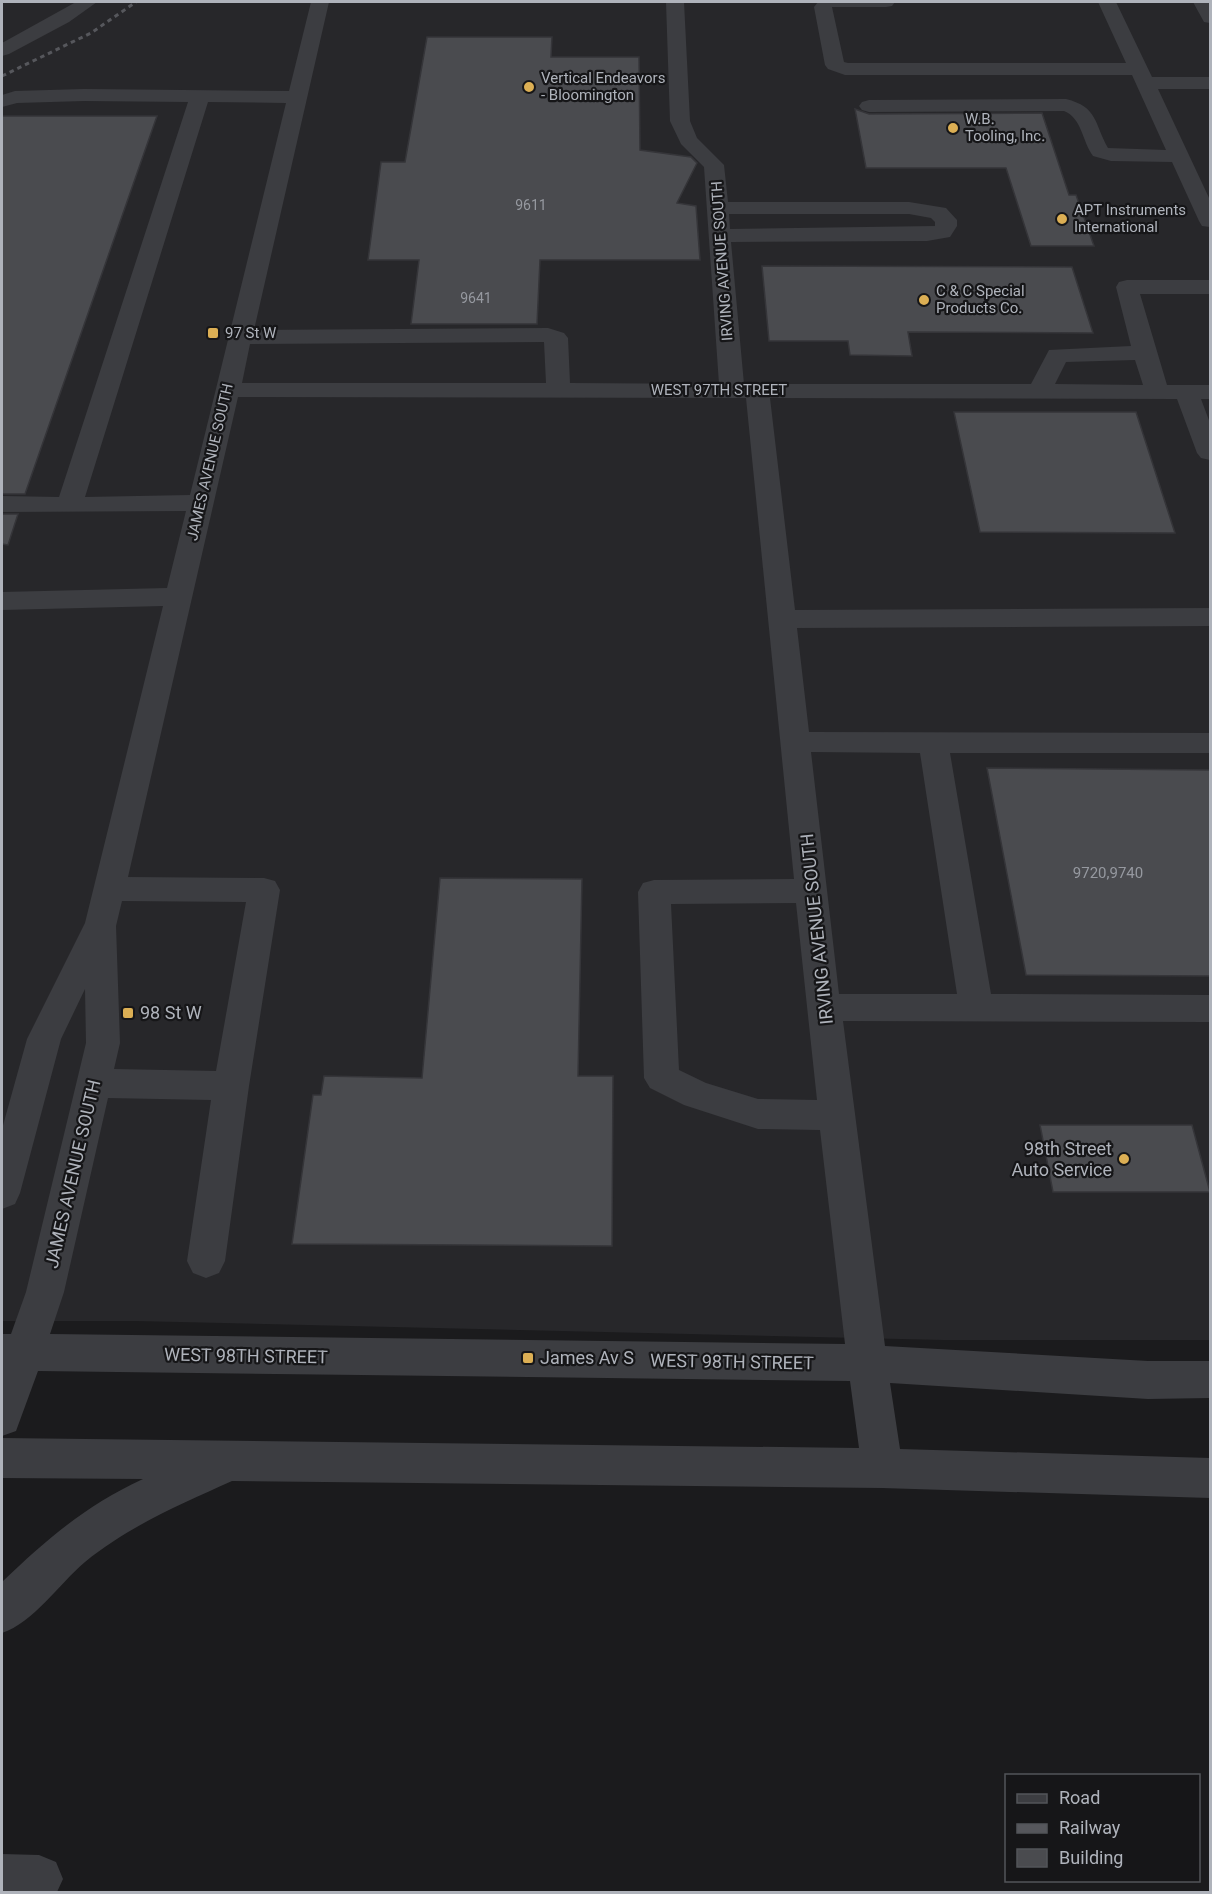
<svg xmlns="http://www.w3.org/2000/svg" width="1212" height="1894" viewBox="0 0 1212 1894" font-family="Roboto,sans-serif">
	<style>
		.built { fill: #27272a }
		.building { fill: #4a4b4f; stroke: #353539; stroke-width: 1.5 }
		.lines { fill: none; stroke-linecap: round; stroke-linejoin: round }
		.minor { fill: #3c3d41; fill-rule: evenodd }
		.rail { stroke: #56575c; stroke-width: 3; stroke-dasharray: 4.5 4; stroke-linecap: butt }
		.poi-dot { fill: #dcaf54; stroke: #161618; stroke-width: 2 }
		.labels { text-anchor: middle; stroke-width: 4.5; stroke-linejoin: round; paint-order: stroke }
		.far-number-label { font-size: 14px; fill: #9699a0 }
		.far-poi-label { font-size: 15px; fill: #afb3bb; stroke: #161618; text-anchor: start }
		.far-street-label { font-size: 15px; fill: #afb3bb; stroke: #161618 }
		.number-label { font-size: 15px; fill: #9699a0 }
		.street-label { font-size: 18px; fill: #afb3bb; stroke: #161618 }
		.poi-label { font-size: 18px; fill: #afb3bb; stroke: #161618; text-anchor: start }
	</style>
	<rect width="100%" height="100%" fill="#1b1b1d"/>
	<path class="built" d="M2 2H1210V1340H943L135 1321H2Z"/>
	<path class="building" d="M427 37H552L551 57H639L640 150 691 157 697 163 677 203 696 206 700 260H540L537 324H411L419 260H368L381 162H405Z
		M855 109 869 114 1042 113 1069 195H1076L1094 246H1031L1006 168H866Z
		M2 116H157L25 494H2Z
		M762 266 1072 267 1093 333 908 332 912 356 850 355 848 341H769Z
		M954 412H1136L1175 533 980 532Z
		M2 514H18L8 545 2 544Z
		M987 768 1210 770V976L1026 975Z
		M440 878 582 879 578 1076H613L612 1246 292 1244 313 1095H321L324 1076 422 1078Z
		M1040 1125H1192L1210 1192H1053Z"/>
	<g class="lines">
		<path class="minor" d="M76 2H97L69 22 9 54 2 56V43Z
			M311 2H329L254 330 548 328 564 333 568 338 570 383 719 384 704 167 681 144 670 121 666 2H684L690 121 697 138 724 165 728 202H909L946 208 957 220V226L950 237 927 241 731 242 744 384H1031L1049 350 1131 346 1116 287 1119 282 1127 280H1210V294H1140L1167 385H1210V399H1201L1210 423V460L1201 458 1197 453 1177 399 770 398 795 610 1210 608V626L797 628 809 732 1210 733V753H950L991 994 1210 995V1022L843 1021 885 1346 1148 1361H1210V1398L1148 1399 890 1383 900 1449 1210 1458V1498L882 1488 232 1481C181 1504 129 1526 85 1562 59 1584 33 1623 2 1633V1582C47 1539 85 1506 143 1479L2 1478V1438L859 1448 850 1381 38 1371 16 1431 2 1436V1334H11L26 1292 86 1043 85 989 61 1039 20 1193 15 1204 2 1209V1129L27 1039 85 923 163 606 2 610V592L167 588 186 511 2 512V496L59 497 188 102 84 101 17 103 2 107V95L15 91 84 89 289 91ZM208 102 286 103 190 495 85 497ZM729 214H909L931 218 935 222V226L730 229ZM544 342 546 383H242L250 344ZM1135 360 1143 385 1055 384 1066 362ZM238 397 746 398 794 879 654 880 643 883 638 892 644 1078 650 1088 684 1105 758 1129 820 1130 845 1344 50 1334 64 1292 108 1098 211 1100 187 1261 193 1273 206 1278 219 1273 225 1261 249 1086 280 890 275 881 264 878 128 877ZM811 752 920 753 957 994H839ZM122 901 246 902 216 1071 114 1069 120 1043 116 926ZM796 903 817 1100 758 1099 706 1083 679 1070 671 904Z
			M818 2H895L892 6 886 7H832L844 62 848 63H1126L1098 2H1116L1152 77H1210V89H1158L1210 200V227L1202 226 1199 221 1172 162 1111 161 1093 156C1082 141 1082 118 1064 111L869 112 862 110 859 106 862 102 869 100 1066 99C1098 107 1094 123 1108 148L1166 150 1132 75H845L828 69 825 65 814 7Z
			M1193 2H1210V23L1204 22Z
			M2 1854 39 1855 56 1862 63 1879 57 1892H2Z"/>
		<path class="rail" d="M2 76 91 33 136 2"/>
	</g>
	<g class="poi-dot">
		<circle cx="529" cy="87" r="6"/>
		<circle cx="953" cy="128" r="6"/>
		<circle cx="1062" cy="219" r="6"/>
		<circle cx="924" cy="300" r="6"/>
		<rect x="207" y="327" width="12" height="12" rx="3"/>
		<rect x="122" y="1007" width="12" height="12" rx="3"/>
		<circle cx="1124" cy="1159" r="6"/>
		<rect x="522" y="1352" width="12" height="12" rx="3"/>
	</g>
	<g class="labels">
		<g class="far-number-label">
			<text x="531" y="210">9611</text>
			<text x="476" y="303">9641</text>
		</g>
		<g class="far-poi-label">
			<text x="541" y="83">Vertical Endeavors<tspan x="541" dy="17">- Bloomington</tspan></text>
			<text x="965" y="124">W.B.<tspan x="965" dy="17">Tooling, Inc.</tspan></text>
			<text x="1074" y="215">APT Instruments<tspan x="1074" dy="17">International</tspan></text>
			<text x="936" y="296">C &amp; C Special<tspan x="936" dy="17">Products Co.</tspan></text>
			<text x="225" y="338">97 St W</text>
		</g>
		<g class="far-street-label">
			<text transform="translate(722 261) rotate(-94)" y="5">IRVING AVENUE SOUTH</text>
			<text x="719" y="395">WEST 97TH STREET</text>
			<text transform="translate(210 462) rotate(-77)" y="5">JAMES AVENUE SOUTH</text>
		</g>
		<g class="number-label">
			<text x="1108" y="878">9720,9740</text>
		</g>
		<g class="street-label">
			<text transform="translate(817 929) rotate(-96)" y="6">IRVING AVENUE SOUTH</text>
			<text transform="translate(73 1174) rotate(-77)" y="6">JAMES AVENUE SOUTH</text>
			<text transform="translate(246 1356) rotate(1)" y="6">WEST 98TH STREET</text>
			<text transform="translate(732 1362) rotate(1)" y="6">WEST 98TH STREET</text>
		</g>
		<g class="poi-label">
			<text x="140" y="1019">98 St W</text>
			<text x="1112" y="1155" text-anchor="end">98th Street<tspan x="1112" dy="21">Auto Service</tspan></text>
			<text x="540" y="1364">James Av S</text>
		</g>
	</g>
	<rect width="1212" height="1894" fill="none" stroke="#afb3bb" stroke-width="6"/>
	<rect x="1005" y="1774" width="195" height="108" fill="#161618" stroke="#535559" stroke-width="1.5"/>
	<rect x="1017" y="1794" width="30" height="9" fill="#3c3d41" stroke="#535559" stroke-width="1.5"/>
	<text x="1059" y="1804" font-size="18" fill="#afb3bb">Road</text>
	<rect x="1017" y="1824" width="30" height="9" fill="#56575c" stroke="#535559" stroke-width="1.5"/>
	<text x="1059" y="1834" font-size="18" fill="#afb3bb">Railway</text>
	<rect x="1017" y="1849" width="30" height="18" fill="#4a4b4f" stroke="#535559" stroke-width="1.5"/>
	<text x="1059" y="1864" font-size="18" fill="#afb3bb">Building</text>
</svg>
